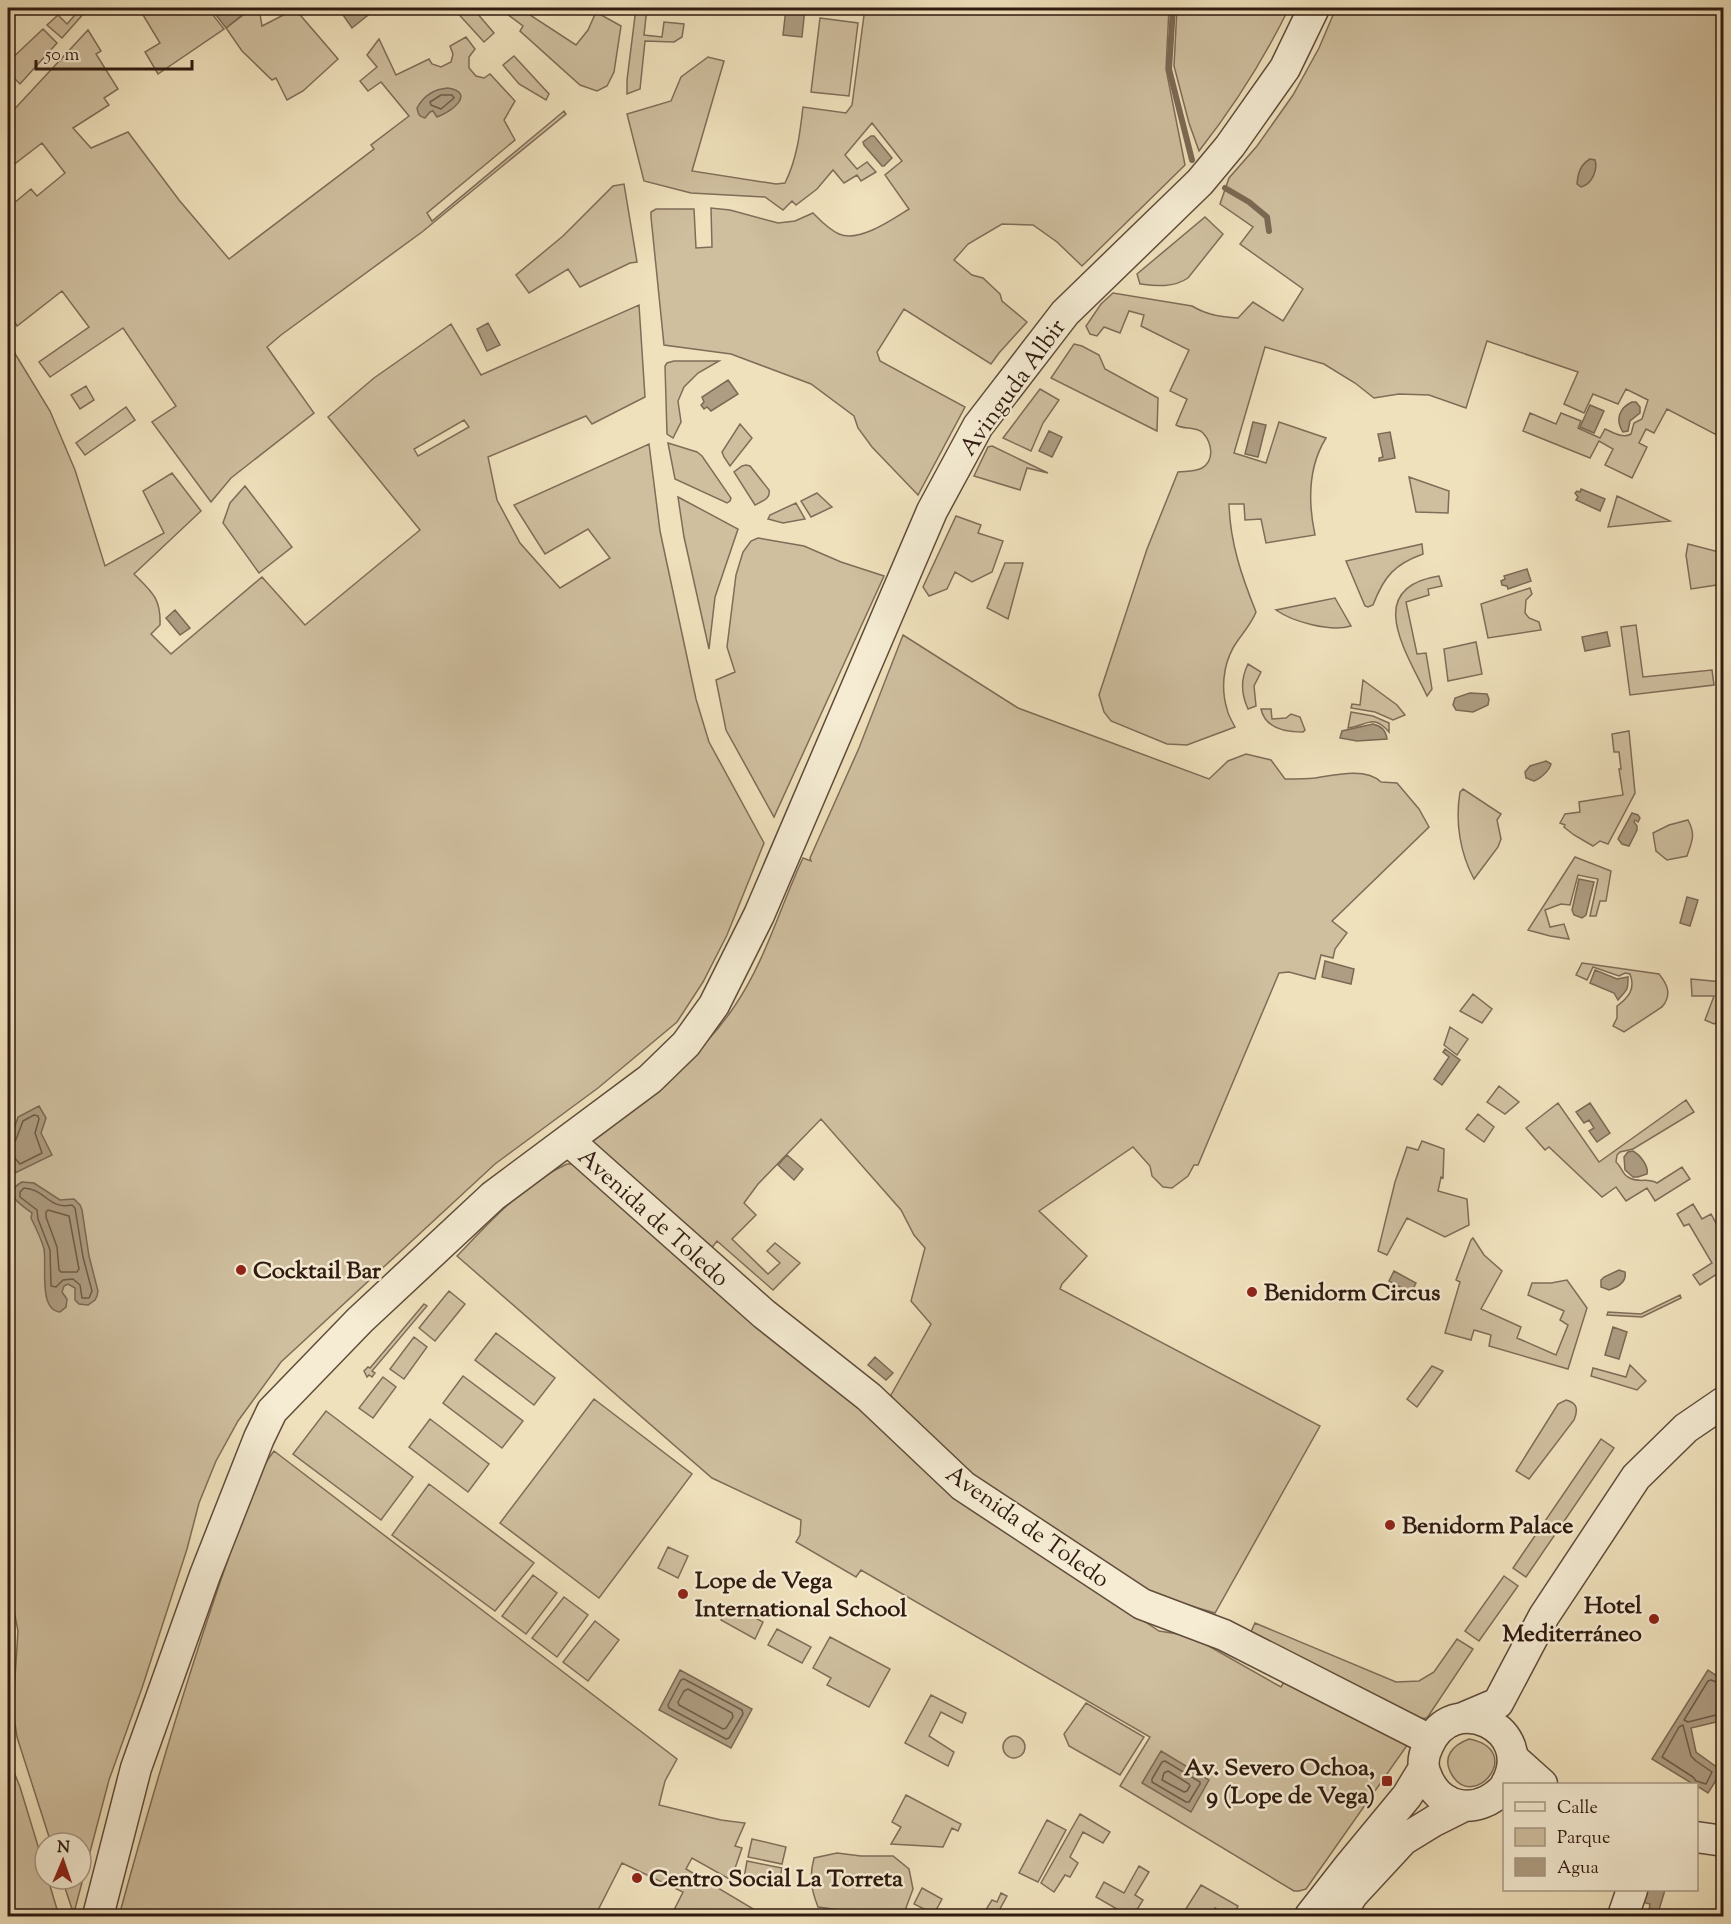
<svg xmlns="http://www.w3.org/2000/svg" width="1731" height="1924" viewBox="0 0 1731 1924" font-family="'Sorts Mill Goudy',serif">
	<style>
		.green { fill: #cfbf9f; stroke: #806c58; stroke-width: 1.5; fill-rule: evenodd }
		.water { fill: #ae9d82; stroke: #7c6954; stroke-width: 1.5 }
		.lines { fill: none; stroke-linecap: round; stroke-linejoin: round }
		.shore { stroke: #6f5c49; stroke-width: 1.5 }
		.stream { stroke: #7c6954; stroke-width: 6 }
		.minor-casing { stroke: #604c3b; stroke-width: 33 }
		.minor { stroke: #f5ecd3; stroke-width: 30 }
		.poi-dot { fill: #8f2418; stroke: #f5ecd3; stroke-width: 2 }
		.labels { text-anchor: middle; stroke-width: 5; stroke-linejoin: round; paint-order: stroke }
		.street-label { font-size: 24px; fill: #301a10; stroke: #f5ecd3 }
		.poi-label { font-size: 24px; font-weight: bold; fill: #301a10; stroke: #f5ecd3; text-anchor: start }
	</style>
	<rect width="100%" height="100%" fill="#efe1bc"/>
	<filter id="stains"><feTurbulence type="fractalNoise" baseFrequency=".00333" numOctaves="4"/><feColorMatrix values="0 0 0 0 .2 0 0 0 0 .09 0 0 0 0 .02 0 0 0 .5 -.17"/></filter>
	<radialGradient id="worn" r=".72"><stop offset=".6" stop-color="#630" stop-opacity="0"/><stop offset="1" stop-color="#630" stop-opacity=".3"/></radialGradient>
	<path class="green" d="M81 8 86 11 62 38 47 25 58 15 67 24Z
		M155 8H224L213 15 224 29 158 74 145 52 160 43 143 15Z
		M244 8H259L262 26 295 9 338 59 303 91 287 100 276 78 272 80 242 51 226 28 243 15Z
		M453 8H469L477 13 494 33 484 42Z
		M499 8H533L530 15 576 45 588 30 596 12 621 26 614 72 607 86 597 91 580 85 520 31 523 26Z
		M636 8H647L644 35 662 37 664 22 684 24 682 37 674 42 645 41 640 89 627 94V80Z
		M865 8H1169L1166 69 1185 165 1082 266 1057 242 1033 225 1002 224 968 244 954 260 972 275 983 278 1000 294 1002 301 1027 322 999 353 991 364 904 309 877 352 880 361 965 407 918 495 872 447 858 428 854 416 811 384 731 354 664 345 651 217V212L656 209H694L696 248 712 247 711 208 730 210 778 223 795 221 813 213C821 221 828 229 839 234 859 243 893 219 909 209L885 175 902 161 872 123 845 155 857 169 867 162 876 172 861 181 857 175 844 183 833 170 817 189 796 205 792 201 783 210 765 197 691 193 644 181 627 114 671 101 681 77 708 57 724 61 692 171 776 184 785 183C797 159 800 133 803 107L846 113 852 105Z
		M1177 8H1289C1263 61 1235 105 1199 151L1189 123 1174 66Z
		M1336 8H1723V442L1718 439 1719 436 1667 409 1654 433 1646 429 1639 443 1647 447 1632 478 1605 465 1613 449 1599 441 1590 458 1523 431 1530 413 1556 424 1561 413 1581 421 1578 428 1600 438 1605 429C1613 432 1622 439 1631 434L1634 423 1642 419 1648 400 1626 389 1618 404 1593 394 1584 413 1564 404 1578 372 1487 341 1466 408 1429 395 1399 394 1374 398 1355 383 1324 364 1265 347 1234 453 1266 463 1279 422 1326 438C1308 467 1308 502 1315 535L1266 543 1261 519 1245 520 1244 504H1229C1230 543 1242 577 1256 612 1251 625 1240 636 1233 648 1223 666 1221 690 1227 709 1228 715 1232 721 1235 727L1187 745 1167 744 1111 721 1104 712 1099 695 1147 549 1178 472C1186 471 1195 472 1202 468 1215 460 1212 443 1203 433 1196 426 1184 430 1176 425L1187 399 1170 391 1189 350 1141 326 1144 315 1129 311 1120 333 1104 327 1097 336 1090 334 1086 326 1101 304 1113 293 1192 306C1207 315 1221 317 1238 318L1253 302 1283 321 1303 289 1240 244 1253 227 1220 204 1229 178 1257 146 1293 95 1319 48Z
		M820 18 858 23 849 96 811 92Z
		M43 29 57 43 20 84 8 72V62Z
		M88 30 101 51 96 54 118 89 104 98 109 105 73 128 91 148 128 132 179 200 229 259 374 149 371 145 409 116 381 82 368 91 360 81 377 67 367 55 379 39 396 75 429 59 432 64 441 67 451 62 453 54 450 46 466 37 475 49 469 57V68L476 76 484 78 490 74 515 101 504 120 515 140 427 213 432 221 564 111 566 114 422 232 281 335 267 347 314 413 231 478 211 502 152 422 176 406 123 328 50 377 39 362 89 327 62 291 17 326 8 308V208L31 189 37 196 65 173 42 143 8 169V116Z
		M514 56 549 94 546 100 519 84 503 65Z
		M624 184 637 262 630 263 580 287 568 269 529 293 516 275 563 236 613 186Z
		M1205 217 1223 234 1188 278C1173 288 1157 286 1140 284L1137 274Z
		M639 305 645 397 592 424 586 416 488 457 497 500 520 543 560 588 610 558 588 529 545 554 514 505 649 444 660 531 696 699 709 742 764 843 727 935 703 982 677 1022 598 1088 495 1164 281 1362 238 1421 216 1461 199 1503 187 1549 142 1688 109 1780 75 1909H72L62 1879H81V1843H51L17 1737 13 1709 18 1631 8 1579V342L50 411 75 470 105 566 164 533 143 491 172 473 201 511 134 574C152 592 161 598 160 625L151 634 171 654 262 577 305 625 420 530 328 417 374 378 451 324 481 375ZM464 420 469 427 418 456 414 449Z
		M1074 344 1082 346 1099 355 1105 369 1158 398 1157 431 1051 378Z
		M674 361H719L698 373 684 387 678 401 681 422 673 438 667 434 665 366 667 363Z
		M86 386 94 400 80 409 71 395Z
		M1040 389 1059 400 1043 423 1031 451 1003 438Z
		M126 407 135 420 85 455 76 443Z
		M740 424 752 438 730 466 724 457 722 452Z
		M668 443 697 452 702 456 731 498 730 501 727 503 675 479Z
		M992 446 1048 473 1027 468 1020 490 974 476 988 447Z
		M746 465 750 466 769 490C771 499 762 501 755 505L734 472 742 466Z
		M1409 477 1449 491 1448 513 1416 512Z
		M245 486 292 547 259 573 223 523 230 503Z
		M817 493 832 507 811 517 801 501Z
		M1617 496 1670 521 1608 527Z
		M678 497 738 529 715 597 709 649 684 537Z
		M796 503 805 519 783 523 768 519 770 515Z
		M956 516 981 525 978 533 1003 541 992 572 972 582 955 572 947 589 929 596 923 587Z
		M758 538 804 546 841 562 884 576 774 817 726 730 716 680 735 672 727 647 736 575 743 552 751 541Z
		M1422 544 1423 554C1395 564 1384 576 1373 605L1368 607 1365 606 1346 561Z
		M1688 544 1723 553V584L1691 589 1686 555Z
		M1005 563H1023L1008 619 987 608Z
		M1439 576 1442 586 1428 589 1429 595 1406 602 1417 654 1426 653 1432 689 1427 696C1407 653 1362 588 1439 576Z
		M1530 588 1532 594 1526 600 1525 613 1529 618 1539 622 1541 630 1488 638 1481 604Z
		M1335 598 1351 626C1330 632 1293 622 1276 610Z
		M1636 625 1643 677 1712 670 1714 685 1630 695 1621 627Z
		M903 635 1018 708 1209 779 1228 761 1246 754 1271 760 1285 779C1295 779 1305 779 1315 778 1334 775 1366 767 1381 782L1397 783 1419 809 1429 827 1332 921 1347 933 1335 949 1333 958 1321 955 1315 979 1289 972 1279 973 1198 1165H1194L1188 1176 1172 1188 1163 1187 1152 1176 1150 1166 1133 1147 1039 1211 1087 1256 1062 1284 1060 1289 1320 1426 1215 1613 1144 1592 986 1494 894 1404 891 1395 931 1324 911 1301 925 1248 914 1235 901 1210 821 1119 758 1184 744 1203 756 1215 732 1239 768 1274 780 1263 767 1251 775 1243 800 1263 773 1290 717 1241 707 1254 590 1141C641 1100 697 1062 734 1007 765 962 780 907 803 858L811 861 810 858 859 748Z
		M1476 642 1482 674 1448 681 1444 649Z
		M1248 664 1261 672 1254 686 1256 706 1248 709C1241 694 1241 678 1248 664Z
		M1363 680 1397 705 1405 715 1393 720 1375 712 1351 708 1352 704 1360 705Z
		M1261 709H1271L1272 719 1286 718 1291 714 1300 717 1305 730 1303 732C1286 732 1265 728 1261 709Z
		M1351 712 1373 716 1389 723V732C1373 713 1367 726 1348 728Z
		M1629 731 1635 793 1608 844 1600 841 1593 846 1574 835 1564 827 1565 825 1560 823 1565 814 1580 812 1579 802 1623 795 1619 769H1621L1619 752H1614L1612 734Z
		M1463 789 1501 814 1497 820 1501 839 1498 847 1474 879C1460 853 1455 822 1460 792Z
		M1688 820C1696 835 1692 841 1687 856L1667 860 1656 851 1653 833 1669 825Z
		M1575 857 1611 871 1606 901H1600L1596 916H1590L1598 879 1578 875 1570 905 1561 904 1545 910 1550 927 1564 924 1569 939 1550 936 1528 930Z
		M1582 963 1659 974C1668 985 1672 995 1662 1007L1624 1032 1613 1026 1617 1018V1006C1628 998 1636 989 1630 974L1625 973 1619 976 1593 967 1587 980 1576 975Z
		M1691 979 1723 982V1019L1714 1024 1705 1020 1714 996H1692Z
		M1473 994 1492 1009 1482 1023 1460 1011Z
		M1450 1027 1468 1039 1457 1055 1444 1045Z
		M1499 1086 1519 1102 1505 1114 1487 1102Z
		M1686 1100 1694 1112 1633 1149 1620 1152 1617 1155 1616 1162C1622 1167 1622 1174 1628 1177 1639 1184 1647 1177 1657 1183L1682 1167 1690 1179 1655 1201 1647 1188 1626 1201 1616 1187 1602 1197 1549 1147 1545 1150 1526 1128 1558 1103 1599 1162Z
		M1478 1114 1494 1127 1484 1142 1466 1129Z
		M1422 1141 1444 1149 1443 1178 1441 1177 1438 1191 1467 1199 1469 1225 1445 1237 1407 1218 1387 1255 1378 1251 1395 1182 1407 1147 1418 1150Z
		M567 1164H575L1129 1611 1159 1631 1191 1636 1281 1687 1287 1677 1408 1744 1306 1889 1299 1891H1294L1120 1786 1150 1737 861 1570 856 1577 796 1542 800 1535 801 1520 712 1478 457 1256C490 1222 523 1184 567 1164Z
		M1693 1204 1702 1219 1711 1214 1723 1236V1270L1700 1285 1693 1275 1712 1263 1689 1224 1684 1226 1677 1214Z
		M1473 1238 1484 1255 1502 1271 1481 1309 1521 1327 1517 1338 1556 1355 1568 1325 1560 1320 1564 1311 1528 1295 1532 1283H1551L1567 1280 1587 1308 1568 1369 1489 1346 1491 1335 1474 1330 1471 1340 1445 1333 1460 1282 1456 1280 1471 1240Z
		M449 1291 465 1304 435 1341 419 1328Z
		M1680 1295 1681 1298 1642 1317 1607 1315 1608 1312 1641 1314Z
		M424 1304 427 1306 372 1371 375 1373 372 1377 369 1375 367 1377 364 1371 368 1367 370 1368Z
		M496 1333 555 1378 534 1405 475 1360Z
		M414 1337 427 1347 404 1379 390 1369Z
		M1630 1365 1646 1381 1637 1390 1591 1376 1593 1368 1626 1377Z
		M1432 1366 1443 1371 1417 1407 1407 1399Z
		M463 1376 523 1421 502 1448 443 1403Z
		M383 1377 396 1387 373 1418 359 1408Z
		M594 1399 692 1474 599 1598 500 1523Z
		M1566 1400C1578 1403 1578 1410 1574 1420L1529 1479 1516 1471 1558 1404Z
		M326 1411 413 1477 381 1520 293 1454Z
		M430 1419 489 1464 468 1492 409 1447Z
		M1601 1439 1614 1448 1526 1577 1513 1568Z
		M274 1451 677 1759 665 1781 659 1805 721 1820 745 1823 735 1846 742 1848 731 1880 692 1858 686 1869 765 1916H671L683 1892 622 1863 595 1916H119C151 1799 185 1683 225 1568 238 1532 251 1480 274 1451Z
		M429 1484 534 1563 495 1611 392 1535Z
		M668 1547 688 1556 678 1578 658 1568Z
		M533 1575 557 1593 526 1634 502 1616Z
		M1504 1576 1518 1586 1479 1641 1465 1631Z
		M564 1597 588 1615 557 1657 532 1638Z
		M730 1604 763 1622 755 1639 721 1620Z
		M595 1621 619 1640 588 1681 563 1662Z
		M1255 1623 1396 1682 1419 1681 1434 1672 1457 1639 1473 1649 1427 1718 1418 1719 1250 1634Z
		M777 1629 811 1647 802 1663 768 1645Z
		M830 1637 890 1669 869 1707 827 1685 831 1678 813 1668Z
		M931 1695 966 1713 962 1723 941 1712 929 1736 954 1752 948 1766 905 1743Z
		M1086 1703 1144 1737 1120 1775 1069 1746 1064 1734Z
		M1003 1747a11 11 0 1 1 22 0a11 11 0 1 1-22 0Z
		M1469 1739C1526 1750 1474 1812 1452 1775 1441 1757 1453 1745 1469 1739Z
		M8 1757 20 1787 45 1869V1879H48L59 1916H8Z
		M906 1795 961 1824 958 1831 952 1828 943 1847 891 1844 901 1827 892 1822Z
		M1080 1814 1110 1832 1103 1843 1083 1832 1070 1857 1078 1863 1070 1877 1065 1875 1054 1892 1041 1883Z
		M1047 1820 1066 1830 1038 1882 1019 1873Z
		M752 1839 786 1847 782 1864 748 1857Z
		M837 1853 861 1856H893L909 1869 913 1889 903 1916H854L840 1910 818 1907C811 1889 809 1877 814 1858Z
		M747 1861 782 1868 778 1886 744 1878Z
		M1139 1866 1149 1872 1135 1895 1143 1900 1133 1916H1129L1096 1897 1104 1882 1124 1893Z
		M1201 1885 1238 1906 1233 1916H1229L1215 1908 1210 1916 1182 1915Z
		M922 1888 942 1899 934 1914 914 1904Z
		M1001 1893 1007 1896 996 1916H982L992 1900 997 1902Z"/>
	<path class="water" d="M227 8H243L242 15 226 28 216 15Z
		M353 8H377L352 28 343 15Z
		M786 8H805L802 37 783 35Z
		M448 88C477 93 450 113 437 117L433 111 430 112 425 118C419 117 418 114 417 108 424 95 434 89 448 88Z
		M871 136H874L892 158 884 166H882L864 145 863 142Z
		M1590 159 1595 160C1598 170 1592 184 1581 187L1577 184C1578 173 1580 165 1590 159Z
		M488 323 500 345 487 351 477 329Z
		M728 380 738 394 711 411 707 407 704 409 701 405 704 402 702 397Z
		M1632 402H1636L1640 407V413L1630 421 1628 431 1623 432C1615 420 1619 408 1632 402Z
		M1590 405 1604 411 1594 433 1580 427Z
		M1253 422 1266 425 1258 457 1245 454Z
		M1049 431 1062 437 1052 457 1039 451Z
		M1390 432 1395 458 1379 461V458L1383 457 1378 434Z
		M1581 489 1605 499 1600 511 1576 500 1578 497 1575 493 1577 491 1580 492Z
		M1527 569 1531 581 1508 589 1507 586 1502 585 1501 581 1505 579 1504 576Z
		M175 610 190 628 180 635 166 618Z
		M1607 632 1610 646 1585 651 1582 637Z
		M1470 693 1487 694 1489 699 1488 705 1473 712 1456 710 1453 705 1455 698Z
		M1373 724C1382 726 1386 731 1387 739L1357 741 1340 738 1342 731Z
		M1546 761 1551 764C1550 770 1540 779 1534 781L1526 778 1525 772 1530 766Z
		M1632 813 1638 815 1640 818 1638 822 1635 820 1634 822 1637 826V830L1629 846 1622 844 1618 839Z
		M1579 879 1594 882 1586 915 1582 918 1574 915 1572 910Z
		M1687 897 1698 900 1690 926 1680 923Z
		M1325 961 1354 969 1351 984 1322 977Z
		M1595 970 1617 979 1628 977C1628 992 1627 989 1618 1000L1614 993 1590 983Z
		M1445 1049 1460 1060 1442 1085 1434 1079 1449 1057 1443 1052Z
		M1590 1103 1610 1133 1597 1142 1589 1131 1594 1128 1589 1120 1584 1123 1576 1112Z
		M39 1106 46 1118 41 1133 52 1155 15 1173 8 1156V1147L18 1117Z
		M1633 1151C1640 1155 1649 1166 1647 1174L1638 1177H1633L1625 1170 1624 1157 1628 1152Z
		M787 1155 803 1169 794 1180 778 1165Z
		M22 1182 34 1183 60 1200 74 1199 80 1205 82 1210 89 1256 98 1291 97 1296 95 1300 88 1305 79 1304 75 1300V1288L68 1284 64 1286 62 1292 67 1299 66 1307 60 1312C38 1310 47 1265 44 1249 41 1238 36 1228 31 1218L32 1213C22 1205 0 1194 22 1182Z
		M1619 1270 1625 1272C1627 1282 1618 1287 1609 1290L1601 1287V1280L1604 1277Z
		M1394 1271 1416 1283 1411 1293 1389 1281Z
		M1613 1327 1627 1332 1619 1359 1605 1355Z
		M875 1357 893 1373 886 1380 868 1365Z
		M680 1670 752 1709 731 1748 659 1710Z
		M1708 1670 1723 1680V1715L1720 1721 1691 1728 1696 1752 1722 1771 1708 1793 1697 1786 1696 1784H1693L1652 1759Z
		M1161 1751 1209 1780 1191 1812 1142 1783Z
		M1646 1890H1665L1658 1913 1649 1910 1650 1904 1642 1902Z"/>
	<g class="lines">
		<path class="shore" d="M441 95H452L454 98 441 109 431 105 430 102Z
			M8 1145 15 1142 23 1121 34 1115 38 1116 39 1119 35 1133 42 1153 20 1164 13 1156 8 1155
			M24 1188C45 1189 49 1210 72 1205L75 1208 83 1257 92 1291 89 1298H82L80 1285 73 1279 63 1280 56 1287 51 1286 50 1250 38 1219 37 1210 20 1197V1192Z
			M48 1210 69 1216 79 1269 77 1272H61L59 1270 57 1247 46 1217V1212Z
			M684 1679 742 1710 743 1714 729 1738 726 1739 669 1708 668 1705 681 1680Z
			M1724 1685 1711 1680 1708 1681 1684 1720 1688 1722 1724 1713
			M688 1689 732 1713 733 1717 726 1728 723 1729 679 1705 678 1702 684 1691Z
			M1683 1725 1691 1756 1696 1761 1712 1772 1706 1784 1696 1781 1693 1777 1662 1757 1679 1727Z
			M1165 1761 1200 1782V1784L1189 1802H1186L1152 1782V1779L1162 1762Z
			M1168 1771 1189 1784 1190 1786 1187 1791 1184 1792 1162 1780 1164 1773Z"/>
		<path class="stream" d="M1173 8 1169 69 1192 160
			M1225 188 1249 202 1267 217 1269 231"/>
		<g class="minor-casing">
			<path id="minor" d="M568 1140 764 1314 869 1397 963 1486 1142 1604 1224 1635 1430 1740
				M1465 1717 1498 1703 1544 1616 1636 1477 1686 1428 1724 1402
				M1513 1758 1542 1784
				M1504 1788C1478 1816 1438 1811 1425 1772 1422 1763 1424 1754 1428 1746 1452 1688 1537 1729 1506 1784
				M1696 1837 1724 1841
				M98 1916 136 1768 205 1575 259 1438 272 1411 360 1320 493 1196 650 1079 686 1044 714 1005 759 915 932 511 978 426 1065 313 1200 182 1230 146 1285 68 1314 8
				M1310 1916 1350 1865 1407 1796 1424 1768
				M1339 1916 1353 1894 1403 1840 1434 1821 1464 1806
				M1623 1916 1632 1890"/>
		</g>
		<use href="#minor" class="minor"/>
	</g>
	<g class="poi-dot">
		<circle cx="241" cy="1270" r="6"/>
		<circle cx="1252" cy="1292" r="6"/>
		<circle cx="1390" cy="1525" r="6"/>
		<circle cx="683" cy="1594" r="6"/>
		<circle cx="1654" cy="1619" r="6"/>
		<rect x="1381" y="1775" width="12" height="12" rx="3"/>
		<circle cx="637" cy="1878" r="6"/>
	</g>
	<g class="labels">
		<g class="street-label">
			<text transform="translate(1012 387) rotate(-54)" y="8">Avinguda Albir</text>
			<text transform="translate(654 1217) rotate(42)" y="8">Avenida de Toledo</text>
			<text transform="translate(1028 1526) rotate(35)" y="8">Avenida de Toledo</text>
		</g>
		<g class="poi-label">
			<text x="253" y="1278">Cocktail Bar</text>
			<text x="1264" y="1300">Benidorm Circus</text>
			<text x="1402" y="1533">Benidorm Palace</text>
			<text x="695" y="1588">Lope de Vega<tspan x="695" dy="28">International School</tspan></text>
			<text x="1642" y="1613" text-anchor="end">Hotel<tspan x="1642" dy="28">Mediterráneo</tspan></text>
			<text x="1375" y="1775" text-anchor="end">Av. Severo Ochoa,<tspan x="1375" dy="28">9 (Lope de Vega)</tspan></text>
			<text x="649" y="1886">Centro Social La Torreta</text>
		</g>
	</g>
	<rect width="1731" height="1924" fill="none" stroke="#efe1bc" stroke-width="30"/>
	<rect x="9" y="9" width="1713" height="1906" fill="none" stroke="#301a10" stroke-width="3"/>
	<rect x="15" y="15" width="1701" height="1894" fill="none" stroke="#301a10" stroke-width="1.5"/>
	<rect x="1503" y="1783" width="195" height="108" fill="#f5ecd3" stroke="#a69885" stroke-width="1.5"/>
	<rect x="1515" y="1802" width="30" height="9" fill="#f5ecd3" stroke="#a69885" stroke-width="1.5"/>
	<text x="1557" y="1813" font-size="18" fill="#301a10">Calle</text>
	<rect x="1515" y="1828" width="30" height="18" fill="#cfbf9f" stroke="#a69885" stroke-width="1.5"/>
	<text x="1557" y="1843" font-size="18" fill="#301a10">Parque</text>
	<rect x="1515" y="1858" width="30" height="18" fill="#ae9d82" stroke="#a69885" stroke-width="1.5"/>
	<text x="1557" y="1873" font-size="18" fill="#301a10">Agua</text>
	<g transform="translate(63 1861) rotate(2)"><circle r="28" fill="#f5ecd3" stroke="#a69885" stroke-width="1.5"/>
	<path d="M0-4.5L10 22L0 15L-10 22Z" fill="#8f2418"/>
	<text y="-9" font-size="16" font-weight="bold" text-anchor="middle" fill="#301a10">N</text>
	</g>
	<path d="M36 60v9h156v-9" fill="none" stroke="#301a10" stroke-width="3"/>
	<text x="45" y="60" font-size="18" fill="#301a10" stroke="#f5ecd3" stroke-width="4.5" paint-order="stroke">50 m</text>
	<rect width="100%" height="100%" filter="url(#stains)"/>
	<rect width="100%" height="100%" fill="url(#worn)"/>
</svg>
